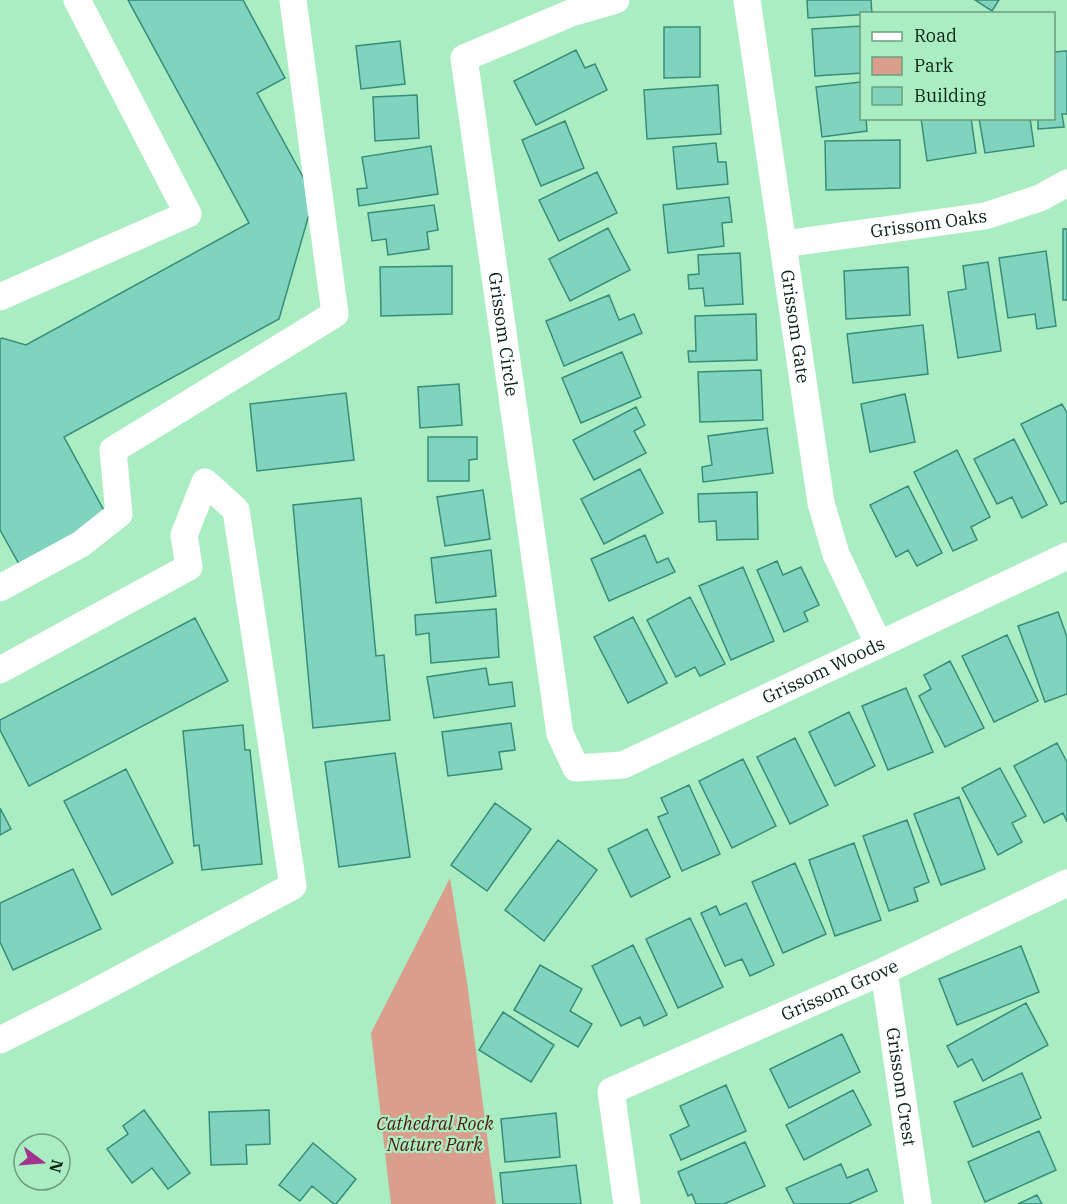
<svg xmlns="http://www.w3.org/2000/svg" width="1067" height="1204" viewBox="0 0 1067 1204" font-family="'IBM Plex Serif',serif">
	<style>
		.park { fill: #da9e8d }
		.building { fill: #80d4be; stroke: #368d79; stroke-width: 1.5 }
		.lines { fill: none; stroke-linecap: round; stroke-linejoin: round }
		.minor { stroke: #fff; stroke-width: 27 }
		.labels { text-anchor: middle; stroke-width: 4.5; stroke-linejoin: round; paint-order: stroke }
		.street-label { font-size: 18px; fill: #0a2516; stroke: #abedc3 }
		.park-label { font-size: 18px; font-style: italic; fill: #50190b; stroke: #abedc3 }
	</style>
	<rect width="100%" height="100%" fill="#abedc3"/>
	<path class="park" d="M450 878 467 982 496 1204H391L371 1033Z"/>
	<path class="building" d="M128 0H243L285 78 257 93 314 197 279 319 64 437 107 516 19 564 0 530V339L2 338 26 345 249 223Z
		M807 0H871L872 14 808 18Z
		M975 0H999L992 11Z
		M862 26V73L815 76 812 29Z
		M664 27H700V77L664 78Z
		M400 41 405 84 361 89 356 46Z
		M576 50 585 68 595 64 607 90 536 125 514 81Z
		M1067 51V114H1062L1064 127 1038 129V118H1054V52Z
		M861 82 862 118H866L867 131 822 137 816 87Z
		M718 85 721 134 647 139 644 90Z
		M417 95 419 138 375 141 373 97Z
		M921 118H971L976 153 927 161Z
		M979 118H1030L1034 146 985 153Z
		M565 121 584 168 541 186 522 140Z
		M900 140V188L826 190 825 141Z
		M716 143 718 162H726L728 184 677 189 673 147Z
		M431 146 438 194 359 206 357 189 367 188 362 157Z
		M597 172 617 213 559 241 539 200Z
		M729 197 732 222 722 223 724 246 668 253 663 205Z
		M434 205 438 230 427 232 429 249 388 255 386 239 372 241 368 213Z
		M608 228 630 270 570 301 549 259Z
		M1063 229H1067V300H1063Z
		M1046 251 1056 326 1037 329 1035 314 1008 318 999 258Z
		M740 253 743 304 705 306 703 288 689 289 688 275 699 274 698 255Z
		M988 262 1001 351 958 358 948 292 966 289 963 266Z
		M452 266V314L381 316 380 267Z
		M908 267 910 315 846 319 844 271Z
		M609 295 619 320 634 314 642 333 564 366 546 321Z
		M756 314 757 360 689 362 688 351H696L695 316Z
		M923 325 928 374 853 383 847 334Z
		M622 352 641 397 581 423 562 378Z
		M761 370 763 420 700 422 698 372Z
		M459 384 462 425 420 428 418 387Z
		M346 393 354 460 257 471 250 404Z
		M905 394 915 442 870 452 861 404Z
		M1062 404 1067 413V501L1061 504 1021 424Z
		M636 407 645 425 634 431 646 453 594 480 573 440Z
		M767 428 773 473 703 482 702 467 712 465 708 436Z
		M428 437H477V459L469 460V481H428Z
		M1014 439 1047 505 1022 518 1012 497 997 504 974 459Z
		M957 450 990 517 971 527 977 540 953 551 914 472Z
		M640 469 663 513 604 544 581 499Z
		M908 486 942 553 917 566 908 550 896 557 870 505Z
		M483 490 490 539 445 546 437 497Z
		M757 492 758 539 717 540 716 521 699 522 698 494Z
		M361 498 376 656 384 655 390 720 313 728 293 505Z
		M645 535 657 563 668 558 675 572 609 601 591 559Z
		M491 550 496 596 436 603 431 558Z
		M777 561 783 575 801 567 819 605 804 612 808 621 784 632 757 570Z
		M743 567 774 641 731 660 699 586Z
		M690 597 725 664 700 676 695 667 676 677 647 620Z
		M496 609 499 657 431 663 429 633 416 635 415 615Z
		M1058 612 1067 637V694L1045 702 1018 626Z
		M633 617 667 683 628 703 594 637Z
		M195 618 228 681 29 786 0 730V720Z
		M1007 635 1038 701 994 722 962 656Z
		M950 661 984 728 945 747 919 696 931 689 924 675Z
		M486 668 489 685 512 682 515 706 434 718 427 677Z
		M906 688 933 752 888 770 862 706Z
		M849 712 875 766 835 786 809 732Z
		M511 723 515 750 499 752 502 769 448 776 442 732Z
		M243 725 245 750H250L262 864 202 870 199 845 194 846 183 731Z
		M795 738 828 805 790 824 757 757Z
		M1057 743 1067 762V822L1063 813 1044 823 1014 766Z
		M395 753 410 857 339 867 325 762Z
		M743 759 776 826 732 848 699 781Z
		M1000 768 1026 816 1012 823 1022 842 998 855 962 788Z
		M126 769 173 863 112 895 64 801Z
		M689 785 720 854 682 871 658 817 668 813 661 798Z
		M959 797 985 869 941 885 914 814Z
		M495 803 531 829 487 891 451 865Z
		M0 808 11 829 0 835Z
		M907 820 929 882 914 888 918 901 889 911 863 836Z
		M647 829 670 877 631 897 608 849Z
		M558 840 597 870 544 941 505 910Z
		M854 843 881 920 835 936 809 860Z
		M795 863 826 934 783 953 752 882Z
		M73 869 101 929 13 970 0 942V903Z
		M746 903 774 965 750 976 742 959 725 966 701 913 716 906 720 915Z
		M690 918 723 987 678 1008 646 939Z
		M633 945 667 1015 644 1026 640 1017 621 1026 592 966Z
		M1021 946 1039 992 957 1025 939 979Z
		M540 965 582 989 570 1011 592 1024 578 1047 514 1010Z
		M1026 1003 1048 1045 983 1081 972 1059 958 1067 947 1046Z
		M503 1012 554 1045 531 1082 479 1050Z
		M842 1034 860 1072 789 1108 770 1069Z
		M1022 1073 1041 1118 973 1147 954 1102Z
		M726 1085 746 1131 681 1160 670 1135 689 1126 680 1106Z
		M853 1090 871 1125 804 1160 786 1125Z
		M144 1110 190 1173 168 1189 152 1168 132 1183 107 1149 128 1134 123 1126Z
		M269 1110 270 1144 246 1145 247 1164 211 1165 209 1112Z
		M556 1113 560 1157 505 1162 501 1119Z
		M1039 1131 1056 1170 985 1202 968 1162Z
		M745 1142 765 1186 724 1204H696L692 1194 688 1196 678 1172Z
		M313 1143 356 1179 336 1204H334L312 1186 300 1201 279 1185Z
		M841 1164 847 1178 868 1169 877 1191 848 1204H794L786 1188Z
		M576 1165 581 1204H503L500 1173Z
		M1037 1195 1042 1204H1018Z"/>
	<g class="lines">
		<g class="minor">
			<path id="s1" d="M616 0 571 13 464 58 560 734 576 768 623 765 1067 556"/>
			<path id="s2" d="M747 0 821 503 836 554 878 643"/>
			<path id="s3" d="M783 244 985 216 1040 198 1067 183"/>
			<path d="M0 297 188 214 77 0"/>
			<path d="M0 588 81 544 119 514 113 450 335 314 293 0"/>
			<path d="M0 670 189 567 184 535 205 482 236 510 293 886 84 998 0 1040"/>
			<path id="s4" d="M884 971 918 1204"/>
			<path id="s5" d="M627 1204 611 1091 884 971 1067 883"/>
		</g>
	</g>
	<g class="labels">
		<g class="street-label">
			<text dy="6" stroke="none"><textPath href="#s3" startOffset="147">Grissom Oaks</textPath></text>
			<text dy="6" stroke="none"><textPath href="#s2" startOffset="330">Grissom Gate</textPath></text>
			<text dy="6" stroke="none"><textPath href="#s1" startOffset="442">Grissom Circle</textPath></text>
			<text dy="6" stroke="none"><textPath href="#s1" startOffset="1152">Grissom Woods</textPath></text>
			<text dy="6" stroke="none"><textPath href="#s5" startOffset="364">Grissom Grove</textPath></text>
			<text dy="6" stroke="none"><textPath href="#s4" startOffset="117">Grissom Crest</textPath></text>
		</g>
		<g class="park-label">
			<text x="435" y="1130">Cathedral Rock<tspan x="435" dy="21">Nature Park</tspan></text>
		</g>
	</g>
	<rect x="860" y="12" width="195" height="108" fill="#abedc3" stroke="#6b9d7e" stroke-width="1.5"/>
	<rect x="872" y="32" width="30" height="9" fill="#ffffff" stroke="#6b9d7e" stroke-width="1.5"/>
	<text x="914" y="42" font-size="18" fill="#0a2516">Road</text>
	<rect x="872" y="57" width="30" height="18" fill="#da9e8d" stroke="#6b9d7e" stroke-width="1.5"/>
	<text x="914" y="72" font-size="18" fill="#0a2516">Park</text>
	<rect x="872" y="87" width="30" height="18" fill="#80d4be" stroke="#6b9d7e" stroke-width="1.5"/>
	<text x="914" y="102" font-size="18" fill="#0a2516">Building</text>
	<g transform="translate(42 1162) rotate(106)"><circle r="28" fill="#abedc3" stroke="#6b9d7e" stroke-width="1.5"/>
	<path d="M0-4.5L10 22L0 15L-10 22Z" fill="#a2328e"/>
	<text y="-9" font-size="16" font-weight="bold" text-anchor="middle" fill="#0a2516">N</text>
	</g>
</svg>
